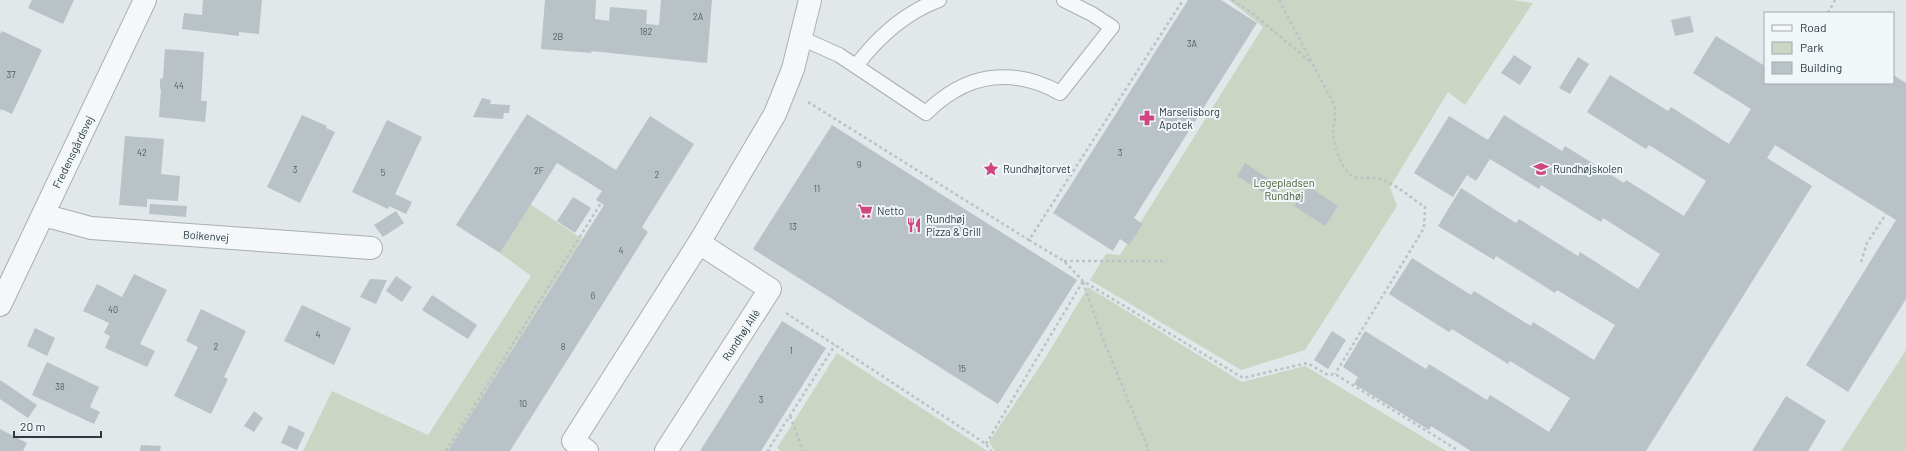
<svg xmlns="http://www.w3.org/2000/svg" width="1906" height="451" viewBox="0 0 1906 451" font-family="Barlow,sans-serif">
	<style>
		.green { fill: #ccd4c3 }
		.building { fill: #b9c2c7 }
		.lines { fill: none; stroke-linecap: round; stroke-linejoin: round }
		.service-casing { stroke: #a7afb4; stroke-width: 16 }
		.minor-casing { stroke: #a7afb4; stroke-width: 24 }
		.path { stroke: #bcc2c5; stroke-width: 2.5; stroke-dasharray: 3 3; stroke-linecap: butt }
		.service { stroke: #f5f7f8; stroke-width: 14 }
		.minor { stroke: #f5f7f8; stroke-width: 22 }
		.labels { text-anchor: middle; stroke-width: 4; stroke-linejoin: round; paint-order: stroke }
		.number-label { font-size: 9px; fill: #4e5b63 }
		.poi-label { font-size: 11px; fill: #2a3942; stroke: #f1f6f8; text-anchor: start }
		.street-label { font-size: 11px; fill: #2a3942; stroke: #f1f6f8 }
		.park-label { font-size: 11px; fill: #495e37; stroke: #f1f6f8 }
	</style>
	<rect width="100%" height="100%" fill="#e2e7ea"/>
	<path class="green" d="M1229 0H1512L1533 3 1465 105 1448 92 1390 187 1397 206 1305 350 1241 370 1090 280 1106 254 1120 255 1263 27Z
		M530 204 582 239 448 451H303L332 391 428 435 531 276 500 253Z
		M1088 287 1242 382 1305 366 1446 451H995L989 442 1046 357Z
		M1906 350V451H1841Z
		M837 353 986 450 987 451H781L777 448Z"/>
	<path class="building" d="M32 0H74L63 24 28 8Z
		M203 0H262L259 34 239 32V36L182 29 184 13 202 15Z
		M545 0H596L595 19 609 21 610 7 647 10 646 24 659 25 661 0H712L707 63 591 51 592 53 541 49Z
		M1188 0H1221L1257 23 1134 218 1143 224 1129 245 1120 239 1113 251 1053 213Z
		M1690 16 1694 32 1675 36 1671 20Z
		M2 31 42 50 12 114 1 109 0 112V34Z
		M1716 36 1765 66V83H1893V75L1906 83V299L1848 392 1806 365 1896 220 1775 145 1767 158 1812 186 1646 451H1471L1431 426 1429 430 1354 384 1358 377 1343 367 1365 331 1426 369 1429 364 1487 400 1490 395 1549 432 1570 398 1510 361 1508 364 1452 329 1449 332 1389 294 1412 258 1471 295 1474 291 1531 326 1533 322 1594 360 1615 325 1557 290 1555 293 1496 256 1494 260 1438 226 1461 188 1516 223 1519 219 1578 256 1580 252 1638 289 1660 254 1603 218 1601 222 1541 185 1539 189 1490 159 1476 181 1467 175 1453 197 1414 173 1449 116 1488 140 1504 115 1562 151 1565 146 1624 183 1626 180 1684 216 1706 181 1649 145 1646 149 1587 112 1610 75 1668 111 1671 107 1729 144 1751 109 1693 73Z
		M165 49 204 52 201 101H207L205 122 159 117 161 89H160V79L163 78Z
		M1514 55 1532 67 1520 85 1501 73Z
		M1578 57 1589 64 1570 94 1559 88Z
		M482 98 491 100 490 104 510 105 509 113H504L503 119 473 117Z
		M527 114 616 170 650 116 694 144 642 227 648 232 510 451H448L604 205 596 200 602 191 557 163 500 253 456 225Z
		M302 115 327 126 326 128 335 132 300 203 267 187Z
		M387 120 422 137 395 194 412 202 406 214 389 206 388 209 352 192Z
		M832 125 1077 280 998 404 753 249Z
		M125 136 164 139 161 174 180 176 178 201 147 199V207L119 205Z
		M1245 163 1281 187 1273 199 1237 176Z
		M1308 186 1338 206 1325 226 1294 206Z
		M573 197 591 208 575 233 557 221Z
		M150 204 187 206 186 217 149 214Z
		M396 211 404 223 383 237 374 225Z
		M134 274 167 290 140 344 155 351 147 367 105 348 110 336 104 333 109 323 83 311 97 284 122 297Z
		M396 276 412 287 402 302 386 291Z
		M370 279 387 280 376 304 360 297Z
		M432 295 477 325 468 339 422 310Z
		M302 305 351 328 334 365 284 341Z
		M201 309 246 331 224 377 228 379 211 414 174 396 198 347 186 341Z
		M782 321 826 348 761 451H700Z
		M35 328 55 338 47 356 27 346Z
		M1332 331 1346 340 1328 369 1314 360Z
		M47 362 99 387 90 407 100 412 94 424 32 395Z
		M0 380 37 405 28 418 0 399Z
		M1786 396 1826 421 1808 451H1752Z
		M254 411 263 418 254 432 244 426Z
		M289 425 305 433 297 450 281 443Z
		M0 429 27 443 23 451H0Z
		M141 445 161 446 160 451H140Z"/>
	<g class="lines">
		<g class="service-casing">
			<path id="service" d="M801 38 839 55 926 113C965 74 1011 66 1060 93L1112 27 1092 14 1064 0
				M856 66C878 37 904 13 939 0"/>
		</g>
		<g class="minor-casing">
			<path id="minor" d="M43 215 91 228 371 248
				M0 305 145 0
				M587 451 573 441 699 243 775 114 793 69 810 0
				M666 451 770 289 699 243"/>
		</g>
		<path class="path" d="M1232 0 1252 13 1312 63
			M1279 0 1335 106C1336 117 1334 121 1333 130 1332 142 1342 172 1354 177 1362 180 1373 176 1381 179 1397 185 1411 198 1425 207L1424 228 1335 374
			M1828 13 1835 0
			M808 102 1029 240 1183 0
			M1029 240 1064 261 1083 281 1243 378 1307 363 1328 375 1335 374 1459 451
			M1064 261H1167
			M1861 262 1867 243 1886 214
			M1083 282 1103 339 1149 451
			M786 313 986 444 991 451
			M790 416 803 451
			M986 444 1083 281
			M446 451 601 203
			M770 451 768 450 835 345"/>
		<use href="#service" class="service"/>
		<use href="#minor" class="minor"/>
	</g>
	<defs>
		<g id="pharmacy-bare" transform="scale(1.2)"><path d="M-2-6h4v4h4v4h-4v4h-4v-4h-4v-4h4Z" fill="#cf4781" stroke="#f1f6f8" stroke-width="2.5" paint-order="stroke"/></g>
		<g id="sight-bare" transform="scale(1.2)"><path d="M0-6L1.8-2.2L6-1.7L2.9 1.2L3.7 5.4L0 3.3L-3.7 5.4L-2.9 1.2L-6-1.7L-1.8-2.2Z" fill="#cf4781" stroke="#f1f6f8" stroke-width="2.5" paint-order="stroke"/></g>
		<g id="school-bare" transform="scale(1.2)"><path d="M0-5L7-2L0 1L-7-2ZM-4 1L0 2.5L4 1V4Q0 6-4 4Z" fill="#cf4781" stroke="#f1f6f8" stroke-width="2.5" paint-order="stroke"/></g>
		<g id="supermarket-bare" transform="scale(1.2)"><path d="M-6-5.5h2.5l.6 2H6L4.5 2H-2.5L-4.4-4H-6ZM-1.5 3.2a1.3 1.3 0 1 0 .1 0ZM3 3.2a1.3 1.3 0 1 0 .1 0Z" fill="#cf4781" stroke="#f1f6f8" stroke-width="2.5" paint-order="stroke"/></g>
		<g id="restaurant-bare" transform="scale(1.2)"><path d="M-5-6h1v4h1v-4h1v4h1v-4h1v5L-1.5 .5V6h-2V.5L-5-1ZM5-6V6H3V1.5H1.5Q1.5-4 5-6Z" fill="#cf4781" stroke="#f1f6f8" stroke-width="2.5" paint-order="stroke"/></g>
	</defs>
	<g fill-rule="evenodd">
		<use href="#pharmacy-bare" x="1147" y="118"/>
		<use href="#sight-bare" x="991" y="169"/>
		<use href="#school-bare" x="1541" y="169"/>
		<use href="#supermarket-bare" x="865" y="211"/>
		<use href="#restaurant-bare" x="914" y="225"/>
	</g>
	<g class="labels">
		<g class="number-label">
			<text x="698" y="20">2A</text>
			<text x="646" y="35">182</text>
			<text x="558" y="40">2B</text>
			<text x="1192" y="47">3A</text>
			<text x="11" y="78">37</text>
			<text x="179" y="89">44</text>
			<text x="142" y="156">42</text>
			<text x="1120" y="156">3</text>
			<text x="859" y="168">9</text>
			<text x="295" y="173">3</text>
			<text x="539" y="174">2F</text>
			<text x="383" y="176">5</text>
			<text x="657" y="178">2</text>
			<text x="817" y="192">11</text>
			<text x="793" y="230">13</text>
			<text x="621" y="254">4</text>
			<text x="593" y="299">6</text>
			<text x="113" y="313">40</text>
			<text x="318" y="338">4</text>
			<text x="216" y="350">2</text>
			<text x="563" y="350">8</text>
			<text x="791" y="354">1</text>
			<text x="962" y="372">15</text>
			<text x="60" y="390">38</text>
			<text x="761" y="403">3</text>
			<text x="523" y="407">10</text>
		</g>
		<g class="poi-label">
			<text x="1159" y="116">Marselisborg<tspan x="1159" dy="13">Apotek</tspan></text>
			<text x="1003" y="173">Rundhøjtorvet</text>
			<text x="1553" y="173">Rundhøjskolen</text>
			<text x="877" y="215">Netto</text>
			<text x="926" y="223">Rundhøj<tspan x="926" dy="13">Pizza &amp; Grill</tspan></text>
		</g>
		<g class="street-label">
			<text transform="translate(73 152) rotate(-64)" y="4">Fredensgårdsvej</text>
			<text transform="translate(206 236) rotate(4)" y="4">Boikenvej</text>
			<text transform="translate(741 335) rotate(-57)" y="4">Rundhøj Allé</text>
		</g>
		<g class="park-label">
			<text x="1284" y="187">Legepladsen<tspan x="1284" dy="13">Rundhøj</tspan></text>
		</g>
	</g>
	<rect x="1764" y="12" width="130" height="72" fill="#f1f6f8" stroke="#a1aaaf"/>
	<rect x="1772" y="25" width="20" height="6" fill="#f5f7f8" stroke="#a1aaaf"/>
	<text x="1800" y="32" font-size="12" fill="#2a3942">Road</text>
	<rect x="1772" y="42" width="20" height="12" fill="#ccd4c3" stroke="#a1aaaf"/>
	<text x="1800" y="52" font-size="12" fill="#2a3942">Park</text>
	<rect x="1772" y="62" width="20" height="12" fill="#b9c2c7" stroke="#a1aaaf"/>
	<text x="1800" y="72" font-size="12" fill="#2a3942">Building</text>
	<path d="M14 431v6h87v-6" fill="none" stroke="#2a3942" stroke-width="2"/>
	<text x="20" y="431" font-size="12" fill="#2a3942" stroke="#f1f6f8" stroke-width="3" paint-order="stroke">20 m</text>
</svg>
